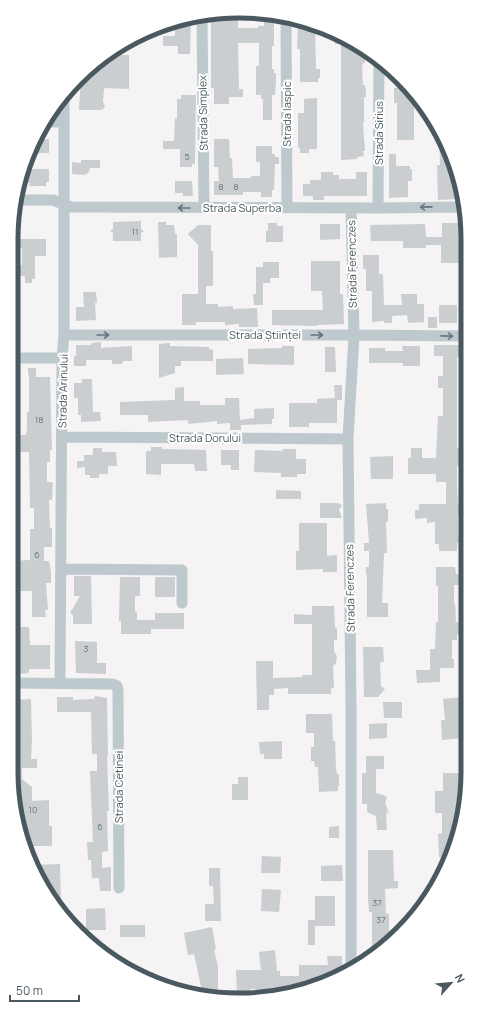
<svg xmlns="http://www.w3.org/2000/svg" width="479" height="1011" viewBox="0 0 479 1011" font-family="Manrope,sans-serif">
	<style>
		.building { fill: #caced1 }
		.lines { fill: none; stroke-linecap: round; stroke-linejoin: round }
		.minor { stroke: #bec9ce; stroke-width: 11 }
		.oneway { stroke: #67757c }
		.labels { text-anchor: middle; stroke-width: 4; stroke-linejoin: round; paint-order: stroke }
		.number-label { font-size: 9px; fill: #6a767c }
		.street-label { font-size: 11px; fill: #4a5960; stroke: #fff }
		.rim { fill: none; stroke: #4a5960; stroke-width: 5 }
	</style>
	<rect width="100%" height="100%" fill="#f5f3f3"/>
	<path class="building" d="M238 11V28H258V26H264V16L274 18V46H272V69H274V73H276V80L275 95H272V120H263V99H261V95H256V66H259V43H238L239 89H243V97H229V104H214V88H211V17Z
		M191 21 190 54H178V46H163V36H175V24Z
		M298 23 315 26 316 69H320V78H318V82H300V49H297Z
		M335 33 365 50V63H363L362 68 363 85H365L366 91V97H364V123H363L365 151H363L364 156 357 157V159L341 160V44H335Z
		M113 55H129V89L104 88 103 101 105 107 103 109 101 110H79L81 76Z
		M408 87 422 102H414V140H397V103H394V88Z
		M181 95H196L195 164H192V167H180V149H163V141H174L175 118 177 119V99H181Z
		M317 98V149H309V153H300V147L298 148V113H304V99Z
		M439 132 451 152 460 186V199L438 200 437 165H440Z
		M39 136H45V139H49V153H28Z
		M214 139H229L230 158H232L233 178H251V176H260V162H256V146H272V154H275V157H279V164H275L274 190H272V197H261V192H243V195H214V181H219L218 167H214Z
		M389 154H396V166H410V169H412V181H408V197L389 198Z
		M81 160H100V168H90L89 172 85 175 72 174V162L81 163Z
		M26 169H49V182H46V186H29L30 183H26Z
		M321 172H333V175H339V179H356V172H367V196H324V200H313V196H303V184H310V180H321Z
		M175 181H192L193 196H183V193H175Z
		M141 221V229L144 231 141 233V241H113V233L110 231 113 229V222Z
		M158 222H166V225H174L175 234H177V257L159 258Z
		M268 223H277V226H283V242H266V231H268Z
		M442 223H460L461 263H441V245H426V248H403V241H371L370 225 425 224 426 237H442Z
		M320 224H340V239L320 240Z
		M198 225H211V251H213V286H206V304H218V307L233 306V309L257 308 258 327H239V324L225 325V322H196V325H182V294H198V245L188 234Z
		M20 239H46V256H35V279H32V283H25V276H18V265H22V249L20 248Z
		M363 255H379V274H383L384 305H402L401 294H417V304H424V322L408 323 407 315 392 316V323H384V321L372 322V291H366V269H363Z
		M311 261H340V294H343L344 324 317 325V326L272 325V310H323L322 291H311Z
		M263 262H279V278H270V283H263V305H254L253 294H256V267H263Z
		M83 292H96L97 303H95L96 320 76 321V307H84Z
		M439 305H457V323H439Z
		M428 317H437V328H428Z
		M101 342V348L132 346V361H123L122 364H112V360H86V366H74V356H76V345H91V343Z
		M170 343V346L209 347V349L213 350V361H181V366H175V373L159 378V344Z
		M434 345H462V357H457V448H459V466H457V486L458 504H461V515H458V534H461V543H457V551H439V544H435V522L427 523V518L415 519V510H419V504H446V482H436V474H408V458H411V448H422V458H436L438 416H443V388H438V376H443V356H434Z
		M282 346H294V365L248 364V349L282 348Z
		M402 346H420V366H403V363H369V348H385V351H403Z
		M325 347H335L336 372H325Z
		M243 358 244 374 216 375V359Z
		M28 368H36V377H50L52 450H50V462H47V482H53L52 500H49L50 528H52V547H44V561H49L51 572V583H46L48 610H45L46 617H32V591H20V572L11 573V561L30 560V529H34V508H30L29 452H11V435H26L27 428V412H29V375H28Z
		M82 379H92L93 412H100L101 421 81 422V415H78V398H74V383H82Z
		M334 385H342V400H337V423H309V427H289V403H317V399L335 398Z
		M184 387V401H200V405H225V398H239L240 420 254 418V409L274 408V419H272V424L241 425V430H230V423L217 424V421L188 424V420L148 422V415H120V402L175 400V388Z
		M151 447H162V449L206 450 207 471H195L194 464H161V475L146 474V451H151Z
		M93 448H102V452H116L117 466H108V474H99V478H90V475H85V467L77 468V461H84V455H93Z
		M283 449H296V459H306V474H297V477H281V473L254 472 255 450 283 451Z
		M221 450H239V470H231V465H221Z
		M393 456V479H371L370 457Z
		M276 490 301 491V499H276Z
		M320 503H338L342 505 339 510 342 518H320Z
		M386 503V509H388V522H386L387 553H384L382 603H388V617H367V575H366V567H369V551H364V543H369L366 504Z
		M299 523H327V556L337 555V572H323V569L296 570V551H299Z
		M436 567H455L456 574H459L460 585H454V603H455L456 622H461V634L457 635V640H452V659H454V668H440V682L417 683 416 670H430V649H435L436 622H438V586H436Z
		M74 576H91L92 624H73V615L70 613 80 596H74Z
		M120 577H140V596H135V612H137V620H155V613H184V629H151V634H121V621H119Z
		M155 577H175V597H155Z
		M312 606H334L335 628H337V640H334V651L337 656 336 663 333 666 334 688H331V694H288V688L274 689V695H269V710H257L256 661H273V678L302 677V675H312V624H294V614L312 615Z
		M11 627H29L30 645H50V669H29V673L20 674 19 650H18L17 639 11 640Z
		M75 641 97 642V663H106V674L76 673Z
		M363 647H383L384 662H380L381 686 385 689 378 697H364Z
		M95 696 107 698 108 757H107L109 811H107L108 851 102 852V868L111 867V891H100L99 878H92L91 860H88L87 842H93L90 771H97V754H92L91 712H57V697H73V700L90 699H94Z
		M461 697 463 713H459L460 732 462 731 463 738 442 740 441 720H445L443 699Z
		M31 699 32 738 31 759H37V768H22V779L32 787V801L49 800V826H52V846H24L13 786V768H11V757L16 756 15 738H12L11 700Z
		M383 702H402V718H384Z
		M306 714H332L333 741H335L336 769 337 774H339V786H338V791L319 792 318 767H315L314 761H311V747H314V733H306Z
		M387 723V738L369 739V724Z
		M282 741V759H264V754H260L259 742Z
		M366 756H384V769H376V793L386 796 387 798 385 802 389 814 386 812 387 830H377L376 816 367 812V804H362V773H366Z
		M443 773H460L461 788 460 810 451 859 443 871V857H439L438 834 442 833V813H435V791H443Z
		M238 777H248V800H232V784H238Z
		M339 826V838H329V827Z
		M368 850H393L394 881H398V888L385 889 386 914H389V940L372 952V912H369L368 897Z
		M262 856 281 857 280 873H261Z
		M60 864 61 903H54L34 865Z
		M342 865 343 881H321V866Z
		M209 868H220L221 921H205V904H214L213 886H209Z
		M262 889 281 890 279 912 261 911Z
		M315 896H335V926H315V945H308V920H315Z
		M105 908 106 930H86V909Z
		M120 925H145V937H120Z
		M212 927 216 949 214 950 218 966V996H203L194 954 188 955 184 933Z
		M275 950 277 971H280V976H299V965H328L327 956H342V975L299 989H250V997H237L236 970H261L259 952Z"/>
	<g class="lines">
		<path class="minor" d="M202 19 204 208
			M286 20 287 208
			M49 122H64
			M19 200H53L71 207 378 208 465 207
			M351 208 354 335 348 439 351 704V968
			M378 208 379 58
			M64 335H354L466 336
			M11 358H62
			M62 437 348 439
			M61 569 182 570V603
			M11 683 113 684 117 686 118 689 119 888
			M60 683 62 358 64 335V98"/>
	</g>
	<defs><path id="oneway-shaft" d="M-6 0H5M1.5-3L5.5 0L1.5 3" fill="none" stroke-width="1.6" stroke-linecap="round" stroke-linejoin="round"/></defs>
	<g class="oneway">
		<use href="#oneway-shaft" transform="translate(426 207) rotate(179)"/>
		<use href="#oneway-shaft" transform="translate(184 208) rotate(-180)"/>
		<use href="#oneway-shaft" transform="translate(103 335)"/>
		<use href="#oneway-shaft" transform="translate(317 335)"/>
		<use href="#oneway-shaft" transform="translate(447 336) rotate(1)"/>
	</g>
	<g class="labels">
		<g class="number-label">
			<text x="187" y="160">5</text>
			<text x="221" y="190">8</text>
			<text x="236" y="190">8</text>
			<text x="135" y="235">11</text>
			<text x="39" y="423">18</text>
			<text x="37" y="558">6</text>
			<text x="86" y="652">3</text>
			<text x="33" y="813">10</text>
			<text x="100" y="830">6</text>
			<text x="377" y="906">37</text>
			<text x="381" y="923">37</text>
		</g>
		<g class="street-label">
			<text transform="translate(203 113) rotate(-91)" y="4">Strada Simplex</text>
			<text transform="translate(287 114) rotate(-90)" y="4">Strada Iaspic</text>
			<text transform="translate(379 133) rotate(-90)" y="4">Strada Sirius</text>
			<text x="242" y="212">Strada Superba</text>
			<text transform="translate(352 264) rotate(-91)" y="4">Strada Ferenczes</text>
			<text x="265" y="339">Strada Științei</text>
			<text transform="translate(63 391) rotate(-89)" y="4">Strada Arinului</text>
			<text x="205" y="442">Strada Dorului</text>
			<text transform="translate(350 588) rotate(-91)" y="4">Strada Ferenczes</text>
			<text transform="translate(119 787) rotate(-90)" y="4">Strada Cetinei</text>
		</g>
	</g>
	<path d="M0 0H479V1011H0ZM239 18H240A221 221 0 0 1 461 239V772A221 221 0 0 1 240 993H239A221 221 0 0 1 18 772V239A221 221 0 0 1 239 18Z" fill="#fff" fill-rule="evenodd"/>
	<path class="rim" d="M239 18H240A221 221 0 0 1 461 239V772A221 221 0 0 1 240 993H239A221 221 0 0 1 18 772V239A221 221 0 0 1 239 18Z"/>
	<g transform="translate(451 983) rotate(63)" stroke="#ffffff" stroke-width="3" paint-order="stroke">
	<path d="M0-3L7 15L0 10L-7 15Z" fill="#4a5960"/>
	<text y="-6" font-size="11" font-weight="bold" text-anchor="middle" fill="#4a5960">N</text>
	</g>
	<path d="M10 995v6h69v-6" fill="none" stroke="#4a5960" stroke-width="2"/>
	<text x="16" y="995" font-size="12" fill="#4a5960" stroke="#ffffff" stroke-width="3" paint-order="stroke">50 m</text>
</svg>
